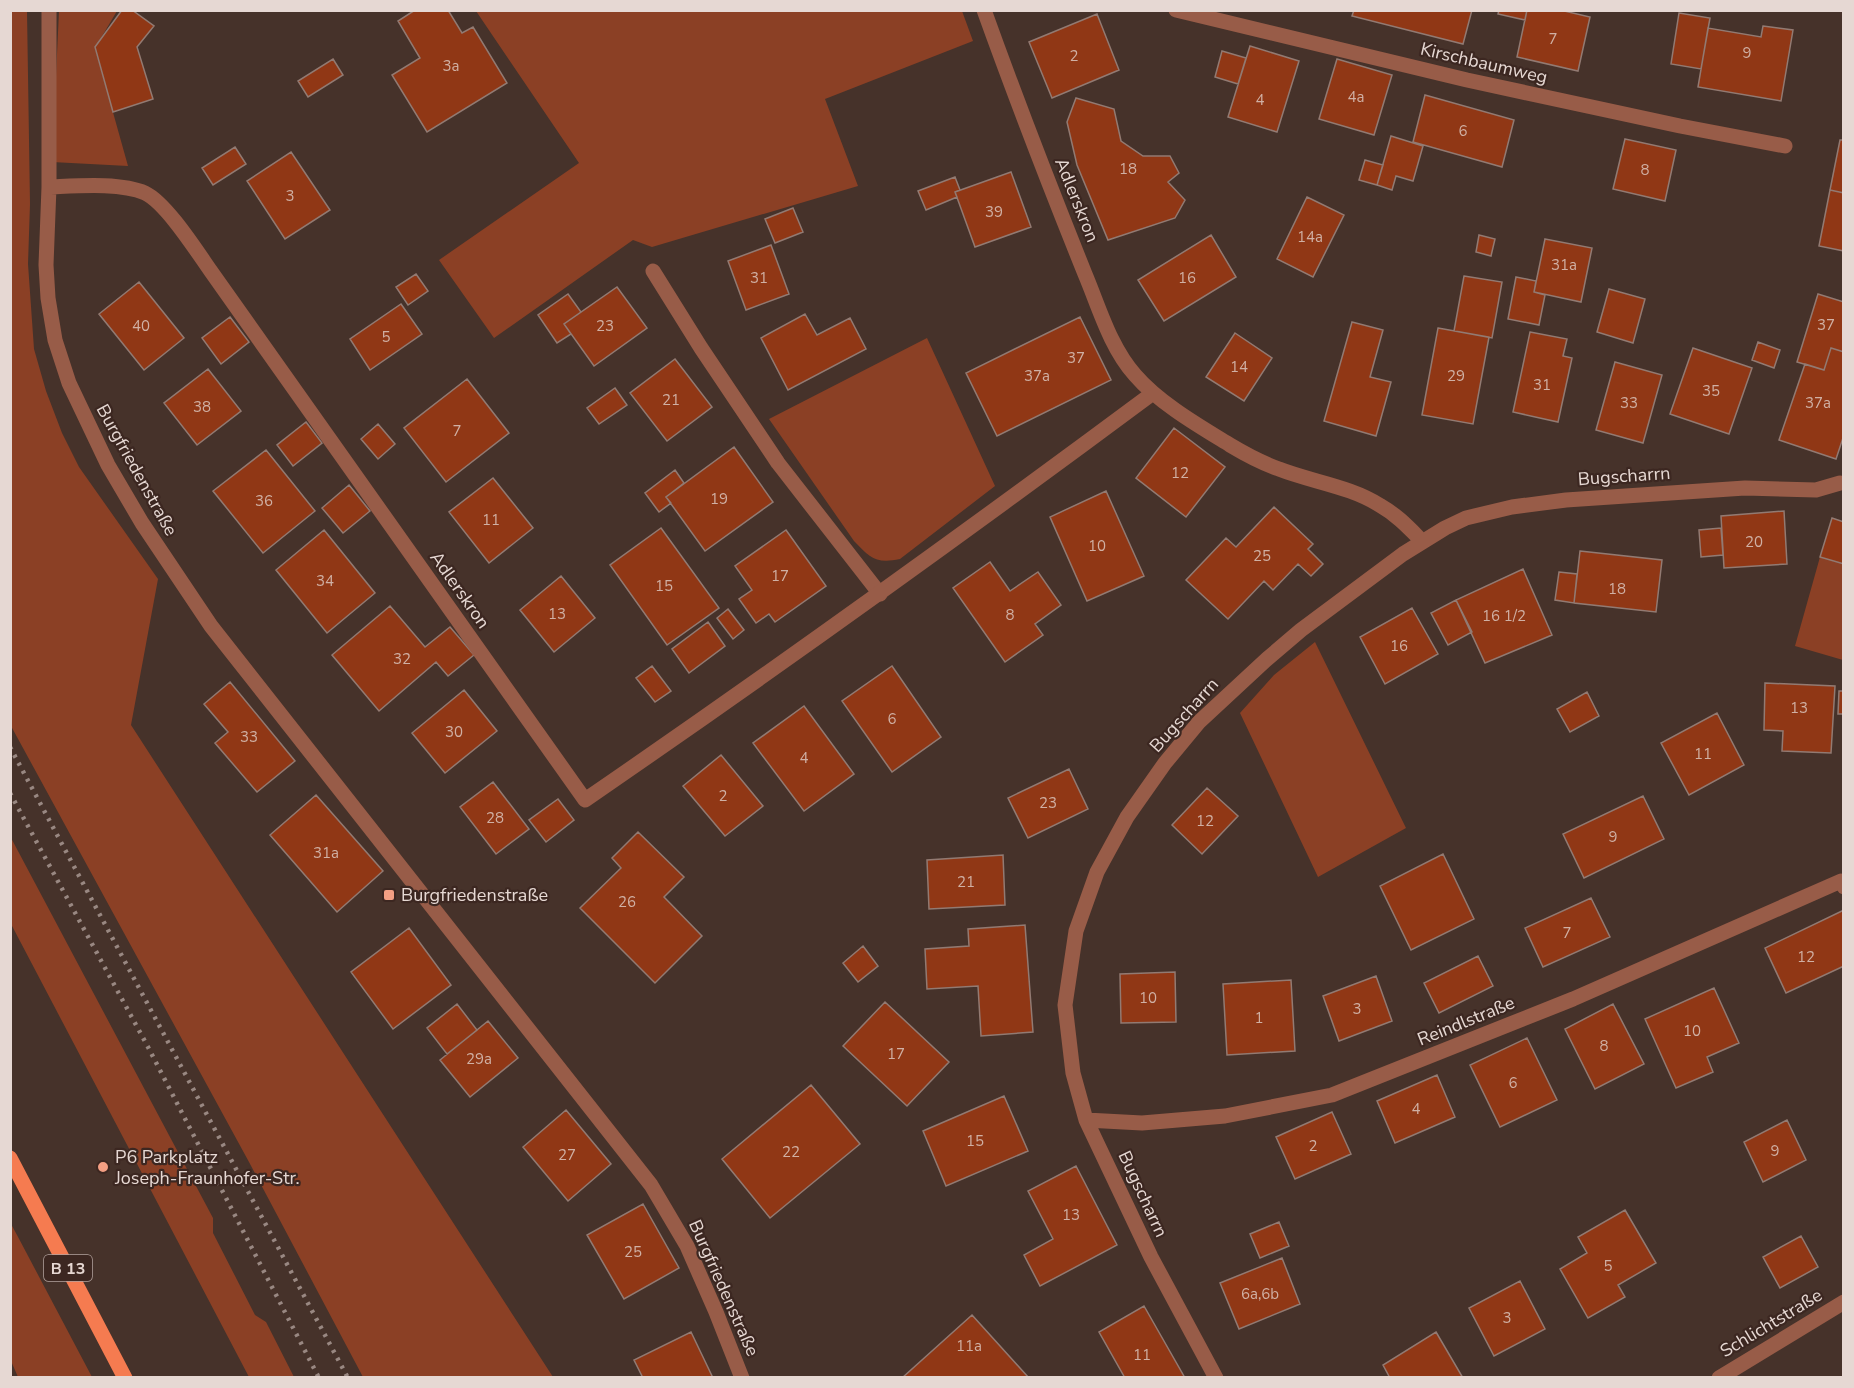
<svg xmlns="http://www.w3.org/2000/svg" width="1854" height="1388" viewBox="0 0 1854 1388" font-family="'Nunito Sans',sans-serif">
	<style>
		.green { fill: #8b4025 }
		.building { fill: #903715; stroke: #927a72; stroke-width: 1.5 }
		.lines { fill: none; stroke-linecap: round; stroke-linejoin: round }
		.lane { stroke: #985c48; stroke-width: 15 }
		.street { stroke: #985c48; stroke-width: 15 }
		.primary { stroke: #f57b50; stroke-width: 15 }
		.rail { stroke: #998882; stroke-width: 4.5; stroke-dasharray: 3 6; stroke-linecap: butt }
		.poi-dot { fill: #f39f83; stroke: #3c2721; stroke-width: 2 }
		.labels { text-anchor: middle; stroke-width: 4.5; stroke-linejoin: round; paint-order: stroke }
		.number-label { font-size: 15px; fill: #d0b0a4 }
		.shield { fill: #3c2721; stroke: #b3a39e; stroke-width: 1.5 }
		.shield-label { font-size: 16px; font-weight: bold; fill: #e6d8d3 }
		.street-label { font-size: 18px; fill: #e6d8d3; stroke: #3c2721 }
		.poi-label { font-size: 18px; fill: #e6d8d3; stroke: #3c2721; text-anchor: start }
	</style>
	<rect width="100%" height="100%" fill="#46322a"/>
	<path class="green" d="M10 11H27L30 204 28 264 34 349 46 391 62 433 79 467 158 579 131 725 553 1377H363L249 1162 11 726Z
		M59 11H117L95 48 128 166 52 162Z
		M476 11H962L973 41 825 99 858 186 652 247 633 240 494 338 439 260 579 163Z
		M927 338 995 486 900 559C876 564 870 558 854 541L769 419Z
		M1820 557 1843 564V660L1795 646Z
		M1315 642 1406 828 1318 877 1240 713 1274 675Z
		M10 836 213 1218V1233L255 1315 266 1322 294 1377H249L11 924Z
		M11 1224 17 1235 92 1377H18L11 1361Z"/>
	<path class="building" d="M122 10H132L154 26 137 47 153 99 113 112 95 47Z
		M415 10H448L462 33 473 27 507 83 427 132 392 75 420 58 398 21Z
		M1354 10H1472L1463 44 1352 16Z
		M1499 10H1527L1525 20 1498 14Z
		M1527 10H1560L1590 17 1578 71 1517 57Z
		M1679 13 1710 18 1701 69 1671 64Z
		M1097 14 1119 70 1052 98 1029 42Z
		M1763 26 1793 30 1781 101 1698 87 1708 28 1761 37Z
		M1250 46 1299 61 1277 132 1228 117Z
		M1222 51 1246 58 1238 84 1215 77Z
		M333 59 343 75 308 97 298 81Z
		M1337 59 1392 75 1374 135 1319 119Z
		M1425 95 1514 120 1502 167 1413 142Z
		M1076 98 1114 109 1121 141 1143 156H1170L1179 173 1168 182 1185 200 1175 218 1108 240 1077 165 1067 122Z
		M1391 136 1423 146 1413 181 1396 176 1392 190 1377 185Z
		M1625 139 1676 150 1665 201 1613 189Z
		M1840 140H1844V193L1830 190Z
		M235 147 246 164 213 185 202 168Z
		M291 152 330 210 285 239 247 181Z
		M1365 160 1383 165 1377 185 1359 180Z
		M1011 172 1031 227 975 247 955 192Z
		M955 177 960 190 955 192 957 197 926 210 918 191Z
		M1830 190 1844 193V251L1819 246Z
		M1307 197 1344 215 1313 277 1277 259Z
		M793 208 803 232 775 243 765 219Z
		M1211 235 1236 277 1164 321 1138 280Z
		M1479 235 1495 239 1491 256 1476 252Z
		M1545 239 1592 248 1581 302 1534 292Z
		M771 245 789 294 746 310 728 261Z
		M416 274 428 291 408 305 396 287Z
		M1464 276 1502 282 1492 338 1454 331Z
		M1516 277 1536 281 1534 292 1545 295 1539 325 1508 319Z
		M139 282 184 338 144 370 99 314Z
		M617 287 647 328 594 366 564 324Z
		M1609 289 1645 299 1633 343 1597 332Z
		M568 294 581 312 564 324 571 334 557 343 538 315Z
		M1818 294 1844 302V352L1831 348 1824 370 1797 362Z
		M401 304 422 334 370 370 350 339Z
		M805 314 817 335 850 318 866 349 788 390 761 338Z
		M230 317 249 342 221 364 202 338Z
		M1080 317 1111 380 997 436 966 373Z
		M1352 322 1383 330 1370 377 1391 382 1376 436 1324 421Z
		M1438 328 1489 337 1473 424 1422 415Z
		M1530 332 1567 339 1563 356 1572 358 1558 422 1513 412Z
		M1235 333 1272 358 1244 401 1206 377Z
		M1758 342 1780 350 1774 368 1752 360Z
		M1693 348 1752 368 1729 434 1670 414Z
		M1831 348 1844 352V435L1836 459 1779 440 1805 364 1824 370Z
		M675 359 712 407 667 441 630 393Z
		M1615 362 1662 375 1643 443 1596 430Z
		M208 369 241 411 197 445 164 403Z
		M467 379 509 433 446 482 404 428Z
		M615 388 627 405 599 424 587 408Z
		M306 422 322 443 293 466 277 445Z
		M378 424 395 444 378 459 361 439Z
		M1174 428 1225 467 1186 517 1136 478Z
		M734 447 773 502 705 551 666 497Z
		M266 450 315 511 263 553 213 491Z
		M675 470 684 483 666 497 671 503 659 512 645 493Z
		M493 478 533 528 489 563 449 512Z
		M349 485 370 511 343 533 322 508Z
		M1106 491 1144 576 1087 601 1050 517Z
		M1274 507 1313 544 1308 549 1323 564 1311 576 1298 564 1273 590 1264 581 1228 619 1186 580 1226 538 1236 547Z
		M1784 511 1787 564 1724 568 1721 516Z
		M1832 518 1844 522V564L1820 557Z
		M661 528 719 608 667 645 610 565Z
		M1721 528 1723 555 1701 557 1699 530Z
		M324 530 375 593 327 633 276 570Z
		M786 530 826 586 775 622 769 614 756 623 739 599 752 590 735 566Z
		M1580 551 1662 560 1656 612 1574 603Z
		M990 562 1010 591 1038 572 1061 605 1035 624 1043 635 1005 662 953 588Z
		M1523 569 1552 635 1485 663 1456 600Z
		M1559 572 1577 574 1574 603 1555 600Z
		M561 576 595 618 554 652 520 610Z
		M1456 600 1472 632 1448 645 1431 613Z
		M390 606 425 647 450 627 474 655 448 676 436 662 379 711 332 655Z
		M1412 608 1438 654 1385 684 1360 637Z
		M728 609 744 630 733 639 717 618Z
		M708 622 725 646 689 673 672 649Z
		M652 666 671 691 655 702 636 678Z
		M892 666 941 737 892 772 842 701Z
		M230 682 295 761 257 792 215 743 228 732 204 704Z
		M1765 683 1835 686 1831 753 1782 751 1783 731 1764 730Z
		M464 690 497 731 445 773 412 733Z
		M1839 691H1844V714H1838Z
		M1587 692 1599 716 1570 732 1557 709Z
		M804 706 854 774 804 811 753 743Z
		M1717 713 1744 765 1689 795 1661 743Z
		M721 755 763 806 725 836 683 786Z
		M1069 769 1088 809 1028 838 1008 798Z
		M493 782 529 829 496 854 460 807Z
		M1207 788 1238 816 1202 854 1172 825Z
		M316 795 383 871 337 912 270 835Z
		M1643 796 1664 839 1584 878 1563 834Z
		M558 799 574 820 546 842 529 820Z
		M638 832 684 877 664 897 702 936 655 983 580 908 621 868 612 858Z
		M1443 854 1474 919 1411 950 1380 886Z
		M1003 855 1005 905 929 909 927 860Z
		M1591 898 1610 937 1543 967 1525 928Z
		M1844 910V966L1786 993 1765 948Z
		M1025 925 1033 1032 981 1036 978 986 927 989 925 949 969 946 968 929Z
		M409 928 451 985 393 1029 351 972Z
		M863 946 878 966 858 982 843 963Z
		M1478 956 1493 986 1439 1013 1424 983Z
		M1175 972 1176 1022 1121 1023 1120 974Z
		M1376 976 1392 1021 1339 1041 1323 996Z
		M1291 980 1295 1051 1227 1055 1223 984Z
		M1714 988 1739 1043 1707 1057 1713 1072 1676 1088 1645 1019Z
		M885 1002 949 1062 907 1106 843 1046Z
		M457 1004 477 1030 447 1054 427 1028Z
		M1613 1004 1644 1064 1595 1089 1565 1029Z
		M488 1021 518 1058 470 1097 440 1060Z
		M1527 1038 1557 1100 1500 1127 1470 1065Z
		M1437 1075 1455 1117 1395 1143 1377 1101Z
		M811 1085 860 1144 770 1218 722 1159Z
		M1004 1096 1028 1151 946 1186 923 1131Z
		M566 1110 611 1164 568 1201 523 1147Z
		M1332 1112 1351 1154 1295 1179 1276 1137Z
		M1787 1120 1806 1160 1763 1182 1744 1142Z
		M1076 1166 1117 1245 1040 1286 1024 1255 1053 1239 1028 1191Z
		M643 1204 679 1268 624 1299 587 1235Z
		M1625 1210 1656 1263 1618 1285 1625 1297 1588 1318 1560 1269 1587 1253 1578 1237Z
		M1279 1222 1289 1246 1260 1258 1250 1234Z
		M1801 1236 1818 1267 1780 1288 1763 1257Z
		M1282 1258 1300 1304 1239 1329 1220 1283Z
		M1520 1281 1545 1329 1494 1356 1469 1308Z
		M1144 1306 1185 1378H1125L1099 1332Z
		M972 1315 1029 1378H902Z
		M691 1332 713 1378H643L634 1360Z
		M1436 1332 1463 1378H1390L1383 1365Z"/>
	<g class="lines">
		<path class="lane" d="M653 271 701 348 778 463 880 594"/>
		<path class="street" d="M49 10V187L46 265 48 298 55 340 69 383 108 465 142 523 211 626 651 1185 687 1246 716 1312 742 1378
			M984 10C1016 99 1050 187 1085 274 1099 307 1110 347 1135 375 1159 403 1199 426 1230 445 1245 454 1262 463 1279 469 1312 482 1350 486 1381 506 1397 515 1409 528 1422 541
			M1176 10 1467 80 1680 126 1785 146
			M49 187C75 186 121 182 145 193 166 203 196 250 210 270L585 800C777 668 966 532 1153 393
			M1086 1120 1142 1123 1225 1116 1332 1095 1573 999 1841 881 1844 887
			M1216 1378 1151 1257 1086 1120 1073 1073 1065 1005 1076 931 1097 872 1127 817 1165 763 1199 722 1267 659 1301 630 1403 554 1445 528 1466 518 1512 507 1566 500 1745 488 1816 490 1840 483
			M1719 1378 1844 1302"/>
		<path class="primary" d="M10 1158 125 1378"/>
		<path class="rail" d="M10 747 348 1378
			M10 793 148 1047 319 1378"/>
	</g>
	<g class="poi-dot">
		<rect x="383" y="889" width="12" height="12" rx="3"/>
		<circle cx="103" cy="1167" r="6"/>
	</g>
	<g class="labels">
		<g class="number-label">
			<text x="1553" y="44">7</text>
			<text x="1747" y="58">9</text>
			<text x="1074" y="61">2</text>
			<text x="451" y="71">3a</text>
			<text x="1356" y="102">4a</text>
			<text x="1260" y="105">4</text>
			<text x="1463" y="136">6</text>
			<text x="1128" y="174">18</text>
			<text x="1645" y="175">8</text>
			<text x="290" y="201">3</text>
			<text x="994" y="217">39</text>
			<text x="1310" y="242">14a</text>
			<text x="1564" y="270">31a</text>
			<text x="759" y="283">31</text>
			<text x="1187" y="283">16</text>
			<text x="1826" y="330">37</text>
			<text x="141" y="331">40</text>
			<text x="605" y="331">23</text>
			<text x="386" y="342">5</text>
			<text x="1076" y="363">37</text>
			<text x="1239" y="372">14</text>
			<text x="1037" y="381">37a</text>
			<text x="1456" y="381">29</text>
			<text x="1542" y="390">31</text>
			<text x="1711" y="396">35</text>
			<text x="671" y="405">21</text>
			<text x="1629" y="408">33</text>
			<text x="1818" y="408">37a</text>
			<text x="202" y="412">38</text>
			<text x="457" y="436">7</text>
			<text x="1180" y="478">12</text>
			<text x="719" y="504">19</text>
			<text x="264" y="506">36</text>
			<text x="491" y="525">11</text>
			<text x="1754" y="547">20</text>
			<text x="1097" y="551">10</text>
			<text x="1262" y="561">25</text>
			<text x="780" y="581">17</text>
			<text x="325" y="586">34</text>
			<text x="664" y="591">15</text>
			<text x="1617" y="594">18</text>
			<text x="557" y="619">13</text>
			<text x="1010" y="620">8</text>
			<text x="1504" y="621">16 1/2</text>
			<text x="1399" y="651">16</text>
			<text x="402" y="664">32</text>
			<text x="1799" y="713">13</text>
			<text x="892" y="724">6</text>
			<text x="454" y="737">30</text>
			<text x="249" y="742">33</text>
			<text x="1703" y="759">11</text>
			<text x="804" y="763">4</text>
			<text x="723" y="801">2</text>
			<text x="1048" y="808">23</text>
			<text x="495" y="823">28</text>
			<text x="1205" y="826">12</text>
			<text x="1613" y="842">9</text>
			<text x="326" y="858">31a</text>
			<text x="966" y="887">21</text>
			<text x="627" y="907">26</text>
			<text x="1567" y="938">7</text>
			<text x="1806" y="962">12</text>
			<text x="1148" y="1003">10</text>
			<text x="1357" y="1014">3</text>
			<text x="1259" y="1023">1</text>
			<text x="1692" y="1036">10</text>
			<text x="1604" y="1051">8</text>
			<text x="896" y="1059">17</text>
			<text x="479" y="1064">29a</text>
			<text x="1513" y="1088">6</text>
			<text x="1416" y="1114">4</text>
			<text x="975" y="1146">15</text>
			<text x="1313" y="1151">2</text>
			<text x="1775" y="1156">9</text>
			<text x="791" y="1157">22</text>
			<text x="567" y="1160">27</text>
			<text x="1071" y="1220">13</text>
			<text x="633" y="1257">25</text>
			<text x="1608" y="1271">5</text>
			<text x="1260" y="1299">6a,6b</text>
			<text x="1507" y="1323">3</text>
			<text x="969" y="1351">11a</text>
			<text x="1142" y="1360">11</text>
		</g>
		<rect class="shield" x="44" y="1255" width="48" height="26" rx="4.5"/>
		<g class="shield-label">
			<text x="68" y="1274">B 13</text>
		</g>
		<g class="street-label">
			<text transform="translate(1484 63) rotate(13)" y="6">Kirschbaumweg</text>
			<text transform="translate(1077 200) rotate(68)" y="6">Adlerskron</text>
			<text transform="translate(137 470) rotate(61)" y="6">Burgfriedenstraße</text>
			<text transform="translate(1624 476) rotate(-4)" y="6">Bugscharrn</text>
			<text transform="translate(460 590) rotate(55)" y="6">Adlerskron</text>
			<text transform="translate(1184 715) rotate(-48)" y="6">Bugscharrn</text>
			<text transform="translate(1466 1021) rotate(-22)" y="6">Reindlstraße</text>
			<text transform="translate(1143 1194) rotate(65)" y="6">Bugscharrn</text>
			<text transform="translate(724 1288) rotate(66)" y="6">Burgfriedenstraße</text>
			<text transform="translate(1771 1323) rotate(-31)" y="6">Schlichtstraße</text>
		</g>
		<g class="poi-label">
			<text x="401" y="901">Burgfriedenstraße</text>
			<text x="115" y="1163">P6 Parkplatz<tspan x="115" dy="21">Joseph-Fraunhofer-Str.</tspan></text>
		</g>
	</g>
	<rect width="1854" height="1388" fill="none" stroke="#e6d8d3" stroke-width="24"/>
</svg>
